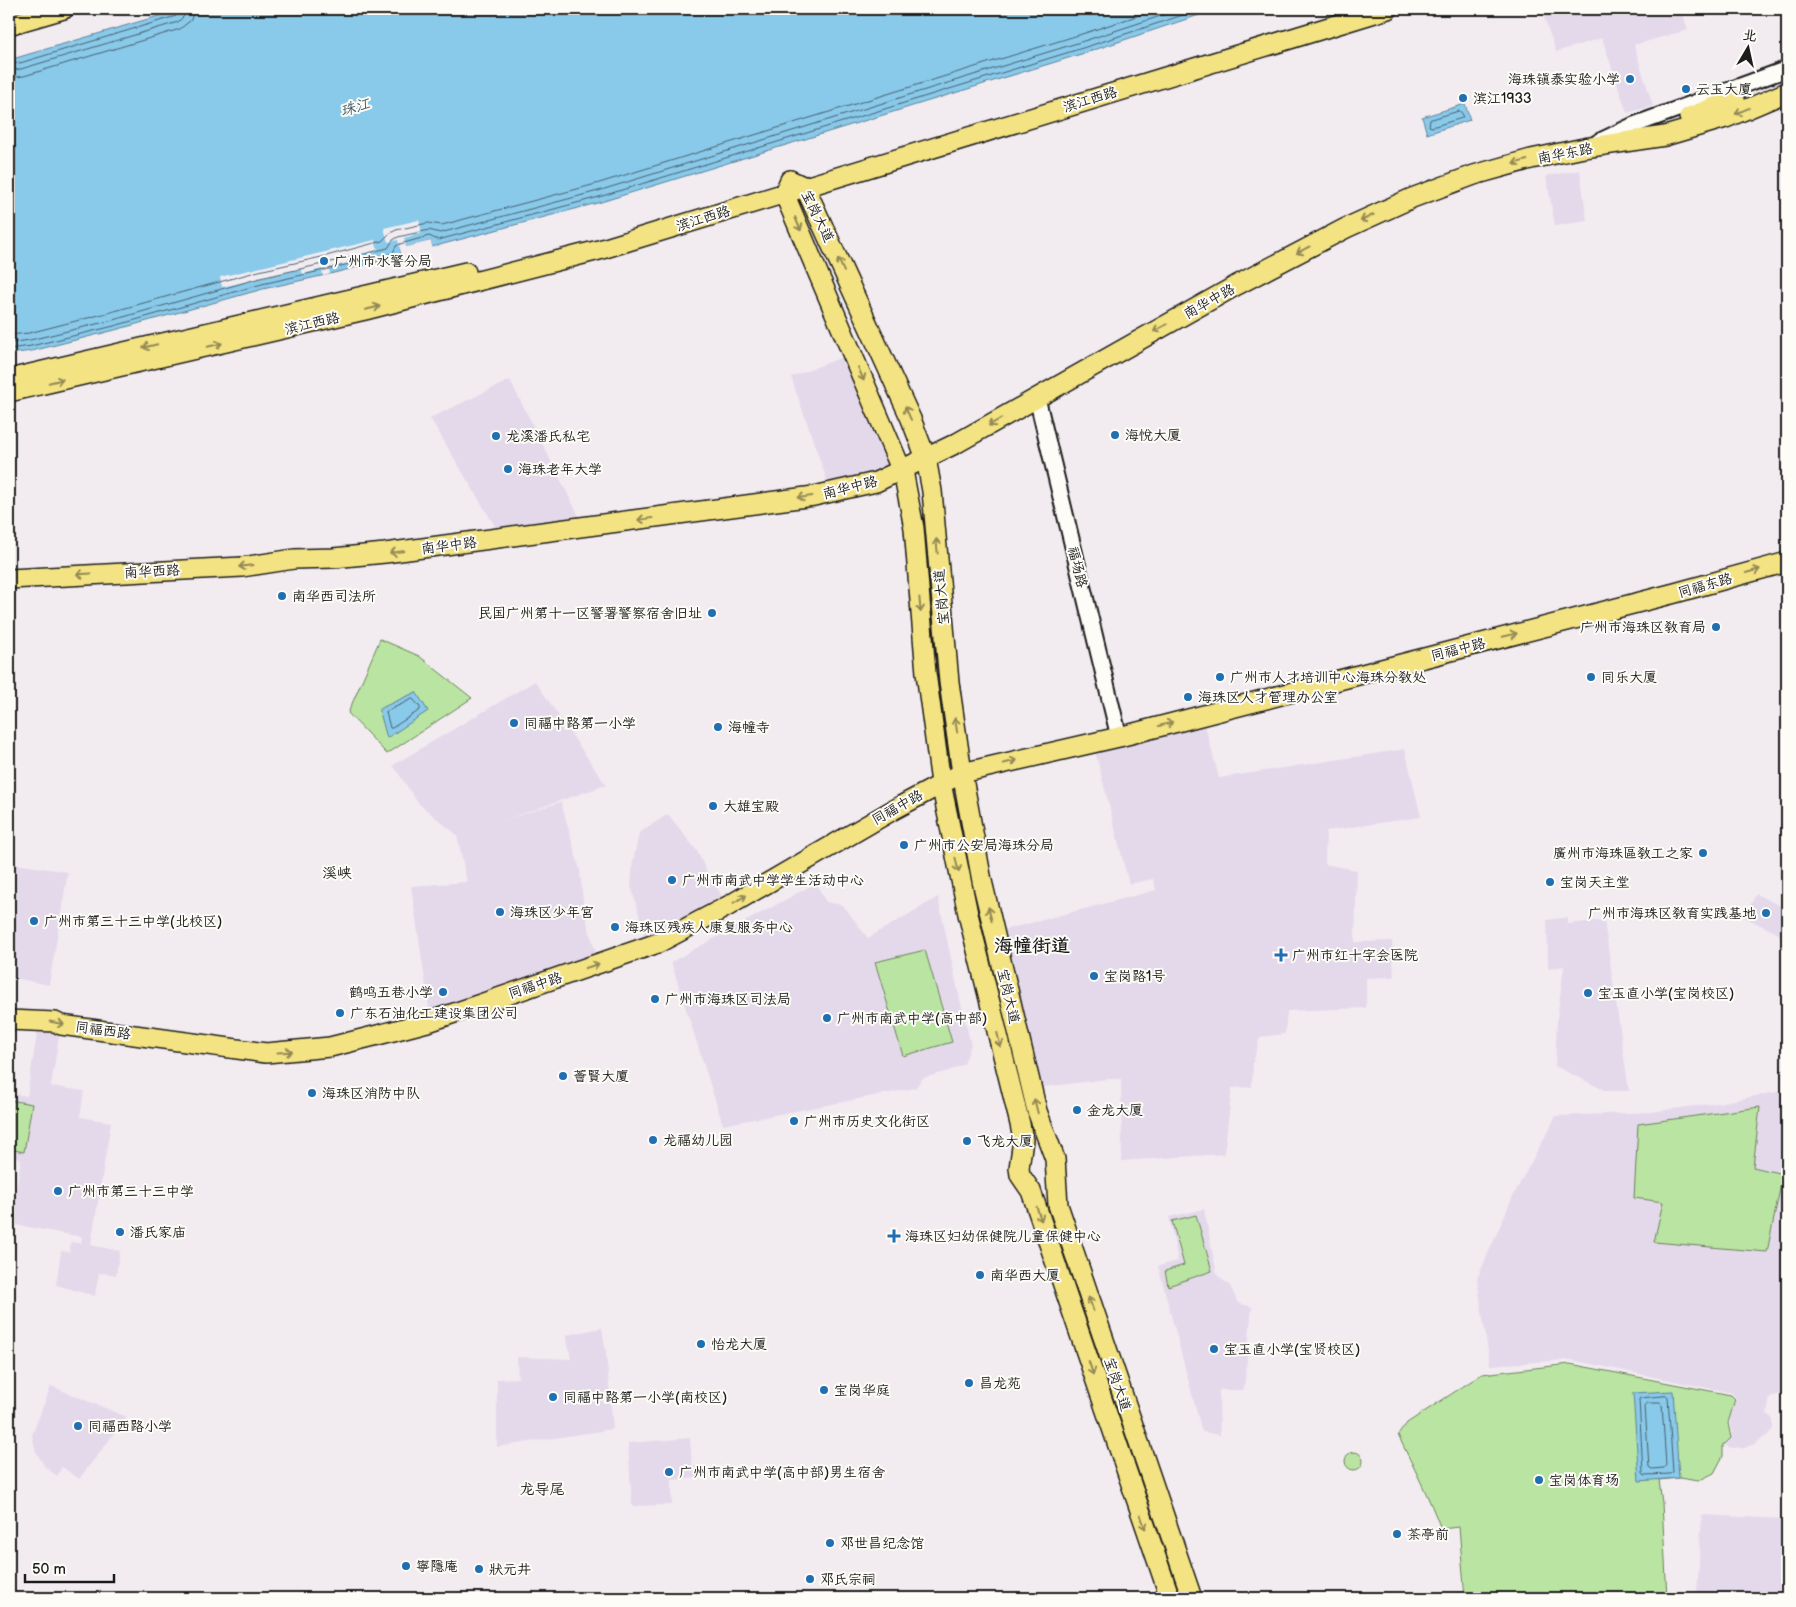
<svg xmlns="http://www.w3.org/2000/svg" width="1796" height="1607" viewBox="0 0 1796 1607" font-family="'Balsamiq Sans','LXGW WenKai TC',sans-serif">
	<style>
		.built { fill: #e4d9ea }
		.green { fill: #bae4a1; stroke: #6b805e }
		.water { fill: #89c9ea; stroke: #5d8498 }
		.pier { fill: #f2ecf1 }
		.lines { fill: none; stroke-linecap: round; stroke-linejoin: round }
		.shore { stroke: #48616e; stroke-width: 1 }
		.minor-casing { stroke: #1c1c1c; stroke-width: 19 }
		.major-casing { stroke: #1c1c1c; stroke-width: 22 }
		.minor { stroke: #fdfcf7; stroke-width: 15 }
		.major { stroke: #f4e382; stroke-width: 19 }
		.oneway { stroke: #938954 }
		.poi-dot { fill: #1f6fb2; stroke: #fdfcf7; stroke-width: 2 }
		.labels { text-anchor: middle; stroke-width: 4; stroke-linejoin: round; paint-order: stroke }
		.poi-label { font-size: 14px; fill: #1c1c1c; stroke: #fdfcf7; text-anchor: start }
		.street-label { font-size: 14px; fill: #1c1c1c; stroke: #fdfcf7 }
		.water-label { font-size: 15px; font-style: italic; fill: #425964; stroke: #fdfcf7 }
		.neighbourhood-label { font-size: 15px; fill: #1c1c1c; stroke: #fdfcf7 }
		.district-label { font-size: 19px; font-weight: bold; fill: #1c1c1c; stroke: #fdfcf7 }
	</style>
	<rect width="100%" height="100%" fill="#f2ecf1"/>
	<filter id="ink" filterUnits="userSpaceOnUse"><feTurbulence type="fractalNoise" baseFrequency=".02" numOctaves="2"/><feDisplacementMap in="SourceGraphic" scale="10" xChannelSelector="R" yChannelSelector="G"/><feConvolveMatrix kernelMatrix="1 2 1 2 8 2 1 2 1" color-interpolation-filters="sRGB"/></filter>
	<g filter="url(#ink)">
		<path class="built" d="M1541 9H1681L1688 30 1634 45 1653 106 1627 113 1602 38 1556 52Z
			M1580 170 1587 221 1555 226 1546 176Z
			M845 356 895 468 829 486 791 377Z
			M510 380 581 520 499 533 430 418Z
			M535 681 606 785 501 821 561 802 580 870 584 911 599 964 431 1021 411 886 467 882 457 835 418 803 393 765Z
			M1205 725 1219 778 1405 749 1421 817 1326 831 1325 864 1357 870 1355 942 1392 941 1394 977 1366 978V1008L1287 1011 1285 1034 1260 1037 1253 1063 1252 1087 1232 1088 1224 1154 1122 1161 1121 1079H1107L1037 1088 1003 930 1156 890 1153 879 1129 884 1095 751Z
			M668 814 697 851 708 874 725 901 646 940 631 886 633 861 639 833Z
			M9 863 68 872 49 985 9 977Z
			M816 883 826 902 843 905 868 938 938 897 958 991 971 1045 964 1064 949 1071 923 1078 915 1088 723 1125 671 962Z
			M1756 894 1787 909V938L1744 917Z
			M1568 917V924L1604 920 1629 1091H1606L1555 1066 1557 1018 1564 966 1548 969 1547 920Z
			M39 1021 61 1025 51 1086 84 1091 80 1117 111 1122 91 1245 120 1251 116 1275 99 1273 95 1296 56 1285 61 1251 69 1252 71 1242 81 1243 82 1237 11 1224 21 1159 9 1156V1093L27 1096Z
			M1787 1090V1392L1770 1397 1767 1414 1773 1419V1429L1768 1436 1762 1438 1755 1444 1746 1447 1733 1448 1725 1446 1731 1438 1732 1432 1730 1428V1416L1736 1399 1732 1393 1571 1360 1490 1365 1477 1279 1513 1196 1556 1116 1651 1112 1723 1102Z
			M1204 1209 1217 1275 1230 1286 1238 1303 1252 1307 1244 1390H1219L1220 1435 1202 1432 1158 1266 1178 1261 1169 1217Z
			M602 1328 606 1352 613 1429 497 1447V1379L518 1378 517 1357 571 1359 566 1335Z
			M51 1386 127 1417 79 1479 62 1467 57 1476 45 1467 36 1452 32 1435Z
			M690 1438 692 1466H708L709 1477 672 1480V1505L632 1506 628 1443Z
			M1702 1515 1787 1519V1598H1678L1679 1593H1697Z"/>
		<path class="green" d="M380 639 419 656 472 698 387 754 348 713Z
			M925 950 952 1042 903 1056 875 962Z
			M9 1100 32 1104 24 1152 9 1149Z
			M1760 1107 1753 1167 1783 1174 1767 1252 1654 1242 1663 1202 1634 1198 1638 1124Z
			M1196 1215 1212 1271 1168 1286 1165 1271 1184 1265 1172 1221Z
			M1570 1364 1731 1395 1735 1399 1728 1423 1731 1438 1725 1444H1723V1456L1714 1473 1698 1481 1679 1478 1659 1480 1662 1503 1667 1598H1465L1459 1527 1441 1529C1429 1497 1413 1466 1398 1435L1407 1423 1482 1374Z
			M1345 1461a9 9 0 1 1 18 0a9 9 0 1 1-18 0Z"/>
		<path class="water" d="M182 9H1217L1091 51 601 202 432 247 431 241 400 249 401 256 330 274 263 289 115 330 32 351 9 354V60Z
			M1465 104 1470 120 1427 134 1422 117Z
			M416 692 428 711 387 738 379 709Z
			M1673 1391 1679 1478 1639 1481 1633 1393Z"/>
		<path class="pier" d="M419 220 422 233 404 238 406 247 431 241 433 250 430 249 429 244 403 250 404 256 402 258 398 240 388 242 384 228Z
			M375 240 378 251 347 258 348 263 329 268 330 274 323 276 322 269 303 274 301 269 222 287 220 277Z"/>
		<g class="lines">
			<path class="shore" d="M9 64 20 63 176 16 179 13 180 9
				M9 71 21 69 178 22 184 16 186 9
				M9 78 24 76 180 29 191 20 194 9
				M1460 111 1463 115 1462 118 1432 127 1429 126 1430 120Z
				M9 335 29 333 111 312 259 271 326 256 382 241 389 234 396 230 428 223 442 225 596 184 1085 33 1158 9
				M9 343 30 340 113 320 260 278 327 263 388 248 393 240 398 237 429 230 440 233 598 191 1087 40 1182 9
				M9 349 31 346 114 326 262 284 329 269 393 253 396 246 400 244 429 236 438 240 599 197 1089 46 1201 9
				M413 699 420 707V710L392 728H390L386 712Z
				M1666 1396 1668 1398 1673 1472 1671 1474 1645 1475 1643 1473 1639 1399 1641 1398Z
				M1648 1403H1660L1662 1405 1666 1465 1664 1468 1652 1469 1649 1467 1645 1406Z"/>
			<g class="minor-casing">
				<path id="minor" d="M1598 142 1634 125 1787 69
					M1037 398 1119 737"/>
			</g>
			<g class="major-casing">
				<path id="major" d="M9 25 64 9
					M1689 117 1735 99
					M790 180 805 187 911 419 926 458 932 491 949 682 962 773 982 881 1037 1111 1055 1159 1058 1205 1192 1598
					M790 180 784 193 904 476 914 528 926 673 941 783 968 914 1020 1124 1023 1140 1019 1168 1020 1175 1031 1191 1170 1598
					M9 379 466 272
					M9 392 365 310 599 250 1388 9
					M9 579 242 567 294 559 333 558 385 553 814 496 876 482 957 443 1237 285 1346 228 1412 198 1474 175 1531 159 1584 148 1665 136 1726 118 1787 92
					M9 1020 55 1022 61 1025 266 1053 330 1047 374 1036 431 1021 658 943 728 906 893 810 962 773 1119 737 1675 593 1787 562"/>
			</g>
			<use href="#minor" class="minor"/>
			<use href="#major" class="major"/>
		</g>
		<defs><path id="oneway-shaft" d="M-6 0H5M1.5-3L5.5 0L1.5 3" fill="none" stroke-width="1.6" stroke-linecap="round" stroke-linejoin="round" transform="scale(1.25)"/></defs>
		<g class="oneway">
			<use href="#oneway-shaft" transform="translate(1742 111) rotate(157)"/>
			<use href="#oneway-shaft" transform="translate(1520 162) rotate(165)"/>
			<use href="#oneway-shaft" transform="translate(1367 218) rotate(154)"/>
			<use href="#oneway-shaft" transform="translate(798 224) rotate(67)"/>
			<use href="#oneway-shaft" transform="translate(1303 250) rotate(152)"/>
			<use href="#oneway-shaft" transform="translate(841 265) rotate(-114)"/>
			<use href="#oneway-shaft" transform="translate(373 308) rotate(-14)"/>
			<use href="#oneway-shaft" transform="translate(1160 328) rotate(151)"/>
			<use href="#oneway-shaft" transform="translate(215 345) rotate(-13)"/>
			<use href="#oneway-shaft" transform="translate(150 346) rotate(167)"/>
			<use href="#oneway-shaft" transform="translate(861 374) rotate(67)"/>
			<use href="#oneway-shaft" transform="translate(56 381) rotate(-13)"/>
			<use href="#oneway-shaft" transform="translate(908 413) rotate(-114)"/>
			<use href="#oneway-shaft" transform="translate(995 422) rotate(150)"/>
			<use href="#oneway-shaft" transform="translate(805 497) rotate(172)"/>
			<use href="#oneway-shaft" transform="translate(645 519) rotate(172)"/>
			<use href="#oneway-shaft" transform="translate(937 546) rotate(-95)"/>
			<use href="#oneway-shaft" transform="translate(397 552) rotate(172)"/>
			<use href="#oneway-shaft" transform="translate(246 566) rotate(173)"/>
			<use href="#oneway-shaft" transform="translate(1753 571) rotate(-16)"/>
			<use href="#oneway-shaft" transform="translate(84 574) rotate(177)"/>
			<use href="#oneway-shaft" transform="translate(920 605) rotate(85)"/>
			<use href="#oneway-shaft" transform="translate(1510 635) rotate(-14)"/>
			<use href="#oneway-shaft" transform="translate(1166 724) rotate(-15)"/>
			<use href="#oneway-shaft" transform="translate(956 725) rotate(-99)"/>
			<use href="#oneway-shaft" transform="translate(1010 762) rotate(-13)"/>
			<use href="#oneway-shaft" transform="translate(957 865) rotate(78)"/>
			<use href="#oneway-shaft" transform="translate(740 899) rotate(-30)"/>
			<use href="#oneway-shaft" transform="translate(990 914) rotate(-103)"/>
			<use href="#oneway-shaft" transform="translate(592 966) rotate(-18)"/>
			<use href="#oneway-shaft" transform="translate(57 1023) rotate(12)"/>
			<use href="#oneway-shaft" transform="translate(999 1040) rotate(76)"/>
			<use href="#oneway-shaft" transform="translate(285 1052) rotate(-3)"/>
			<use href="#oneway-shaft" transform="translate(1036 1106) rotate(-104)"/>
			<use href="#oneway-shaft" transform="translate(1039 1214) rotate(71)"/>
			<use href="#oneway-shaft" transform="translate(1091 1304) rotate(-109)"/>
			<use href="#oneway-shaft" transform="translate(1091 1368) rotate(71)"/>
			<use href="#oneway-shaft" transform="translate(1143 1522) rotate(71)"/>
		</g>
	</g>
	<g class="poi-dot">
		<circle cx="1630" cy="79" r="5"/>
		<circle cx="1686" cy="89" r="5"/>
		<circle cx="1463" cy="98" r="5"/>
		<circle cx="324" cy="261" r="5"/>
		<circle cx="1115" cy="435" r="5"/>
		<circle cx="496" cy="436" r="5"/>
		<circle cx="508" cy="469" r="5"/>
		<circle cx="282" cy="596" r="5"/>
		<circle cx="712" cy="613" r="5"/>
		<circle cx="1716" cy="627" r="5"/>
		<circle cx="1220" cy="677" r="5"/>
		<circle cx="1591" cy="677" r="5"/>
		<circle cx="1188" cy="697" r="5"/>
		<circle cx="514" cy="723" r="5"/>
		<circle cx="718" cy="727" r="5"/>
		<circle cx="713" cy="806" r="5"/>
		<circle cx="904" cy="845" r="5"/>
		<circle cx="1703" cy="853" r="5"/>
		<circle cx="672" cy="880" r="5"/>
		<circle cx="1550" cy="882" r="5"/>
		<circle cx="500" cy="912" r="5"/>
		<circle cx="1766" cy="913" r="5"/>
		<circle cx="34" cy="921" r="5"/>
		<circle cx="615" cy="927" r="5"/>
		<path d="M1278.5 947.5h5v5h5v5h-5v5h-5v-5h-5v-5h5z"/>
		<circle cx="1094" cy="976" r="5"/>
		<circle cx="443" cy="992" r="5"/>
		<circle cx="1588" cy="993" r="5"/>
		<circle cx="655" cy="999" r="5"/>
		<circle cx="340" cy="1013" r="5"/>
		<circle cx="827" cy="1018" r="5"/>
		<circle cx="563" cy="1076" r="5"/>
		<circle cx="312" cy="1093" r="5"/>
		<circle cx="1077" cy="1110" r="5"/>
		<circle cx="794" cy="1121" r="5"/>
		<circle cx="653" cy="1140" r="5"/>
		<circle cx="967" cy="1141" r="5"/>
		<circle cx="58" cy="1191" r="5"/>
		<circle cx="120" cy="1232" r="5"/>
		<path d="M891.5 1228.5h5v5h5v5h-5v5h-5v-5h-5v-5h5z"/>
		<circle cx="980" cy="1275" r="5"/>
		<circle cx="701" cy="1344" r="5"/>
		<circle cx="1214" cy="1349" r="5"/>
		<circle cx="969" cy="1383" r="5"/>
		<circle cx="824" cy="1390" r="5"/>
		<circle cx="553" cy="1397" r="5"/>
		<circle cx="78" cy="1426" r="5"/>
		<circle cx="669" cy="1472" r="5"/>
		<circle cx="1539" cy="1480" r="5"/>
		<circle cx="1397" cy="1534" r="5"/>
		<circle cx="830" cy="1543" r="5"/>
		<circle cx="406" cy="1566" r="5"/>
		<circle cx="479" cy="1569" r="5"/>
		<circle cx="810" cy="1579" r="5"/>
	</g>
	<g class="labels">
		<g class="poi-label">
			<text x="1620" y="84" text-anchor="end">海珠镇泰实验小学</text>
			<text x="1696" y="94">云玉大廈</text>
			<text x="1473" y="103">滨江1933</text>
			<text x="334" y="266">广州市水警分局</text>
			<text x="1125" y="440">海悦大厦</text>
			<text x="506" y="441">龙溪潘氏私宅</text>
			<text x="518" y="474">海珠老年大学</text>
			<text x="292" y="601">南华西司法所</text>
			<text x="702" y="618" text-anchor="end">民国广州第十一区警署警察宿舍旧址</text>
			<text x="1706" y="632" text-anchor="end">广州市海珠区教育局</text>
			<text x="1230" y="682">广州市人才培训中心海珠分教处</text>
			<text x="1601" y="682">同乐大厦</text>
			<text x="1198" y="702">海珠区人才管理办公室</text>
			<text x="524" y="728">同福中路第一小学</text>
			<text x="728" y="732">海幢寺</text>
			<text x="723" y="811">大雄宝殿</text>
			<text x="914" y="850">广州市公安局海珠分局</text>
			<text x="1693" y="858" text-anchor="end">廣州市海珠區教工之家</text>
			<text x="682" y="885">广州市南武中学学生活动中心</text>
			<text x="1560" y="887">宝岗天主堂</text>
			<text x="510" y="917">海珠区少年宫</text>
			<text x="1756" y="918" text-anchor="end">广州市海珠区教育实践基地</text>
			<text x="44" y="926">广州市第三十三中学(北校区)</text>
			<text x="625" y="932">海珠区残疾人康复服务中心</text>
			<text x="1292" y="960">广州市红十字会医院</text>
			<text x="1104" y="981">宝岗路1号</text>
			<text x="433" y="997" text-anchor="end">鹤鸣五巷小学</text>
			<text x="1598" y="998">宝玉直小学(宝岗校区)</text>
			<text x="665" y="1004">广州市海珠区司法局</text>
			<text x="350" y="1018">广东石油化工建设集团公司</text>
			<text x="837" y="1023">广州市南武中学(高中部)</text>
			<text x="573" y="1081">薈賢大廈</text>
			<text x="322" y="1098">海珠区消防中队</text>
			<text x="1087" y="1115">金龙大厦</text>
			<text x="804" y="1126">广州市历史文化街区</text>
			<text x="663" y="1145">龙福幼儿园</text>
			<text x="977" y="1146">飞龙大厦</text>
			<text x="68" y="1196">广州市第三十三中学</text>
			<text x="130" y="1237">潘氏家庙</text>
			<text x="905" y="1241">海珠区妇幼保健院儿童保健中心</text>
			<text x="990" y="1280">南华西大厦</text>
			<text x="711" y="1349">怡龙大厦</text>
			<text x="1224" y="1354">宝玉直小学(宝贤校区)</text>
			<text x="979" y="1388">昌龙苑</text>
			<text x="834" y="1395">宝岗华庭</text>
			<text x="563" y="1402">同福中路第一小学(南校区)</text>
			<text x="88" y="1431">同福西路小学</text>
			<text x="679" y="1477">广州市南武中学(高中部)男生宿舍</text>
			<text x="1549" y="1485">宝岗体育场</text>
			<text x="1407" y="1539">茶亭前</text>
			<text x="840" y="1548">邓世昌纪念馆</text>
			<text x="416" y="1571">寧隱庵</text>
			<text x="489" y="1574">狀元井</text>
			<text x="820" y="1584">邓氏宗祠</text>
		</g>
		<g class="street-label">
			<text transform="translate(1090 99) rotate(-17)" y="5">滨江西路</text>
			<text transform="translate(1565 153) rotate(-11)" y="5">南华东路</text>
			<text transform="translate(818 216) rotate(64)" y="5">宝岗大道</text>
			<text transform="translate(703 218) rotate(-17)" y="5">滨江西路</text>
			<text transform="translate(1209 301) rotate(-29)" y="5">南华中路</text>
			<text transform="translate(312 323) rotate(-13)" y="5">滨江西路</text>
			<text transform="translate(850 487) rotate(-14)" y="5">南华中路</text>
			<text transform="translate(449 545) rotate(-7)" y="5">南华中路</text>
			<text transform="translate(1078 567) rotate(76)" y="5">福场路</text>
			<text transform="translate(152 571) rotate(-3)" y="5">南华西路</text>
			<text transform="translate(1705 585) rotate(-16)" y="5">同福东路</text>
			<text transform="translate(941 597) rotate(-95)" y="5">宝岗大道</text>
			<text transform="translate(1458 649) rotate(-14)" y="5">同福中路</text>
			<text transform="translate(897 807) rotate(-29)" y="5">同福中路</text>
			<text transform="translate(535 985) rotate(-18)" y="5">同福中路</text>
			<text transform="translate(1009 996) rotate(77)" y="5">宝岗大道</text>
			<text transform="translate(103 1030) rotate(8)" y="5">同福西路</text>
			<text transform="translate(1118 1384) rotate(71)" y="5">宝岗大道</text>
		</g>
		<g class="water-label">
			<text transform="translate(355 107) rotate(-16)" y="5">珠江</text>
		</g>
		<g class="neighbourhood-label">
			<text x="337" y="878">溪峡</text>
			<text x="542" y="1494">龙导尾</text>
		</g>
		<g class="district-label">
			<text x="1032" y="952">海幢街道</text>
		</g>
	</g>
	<rect width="1796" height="1607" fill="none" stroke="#fdfcf7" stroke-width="30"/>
	<rect x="15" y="15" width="1766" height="1577" fill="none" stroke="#1c1c1c" stroke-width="2" filter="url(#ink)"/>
	<g transform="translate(1748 48) rotate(9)" stroke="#fdfcf7" stroke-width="4" paint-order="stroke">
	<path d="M0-4L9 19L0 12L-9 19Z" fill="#1c1c1c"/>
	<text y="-8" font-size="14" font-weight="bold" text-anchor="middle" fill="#1c1c1c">北</text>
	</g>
	<path d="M25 1574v8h89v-8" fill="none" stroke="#1c1c1c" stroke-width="2.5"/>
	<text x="32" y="1574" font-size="15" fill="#1c1c1c" stroke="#fdfcf7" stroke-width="4" paint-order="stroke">50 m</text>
</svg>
